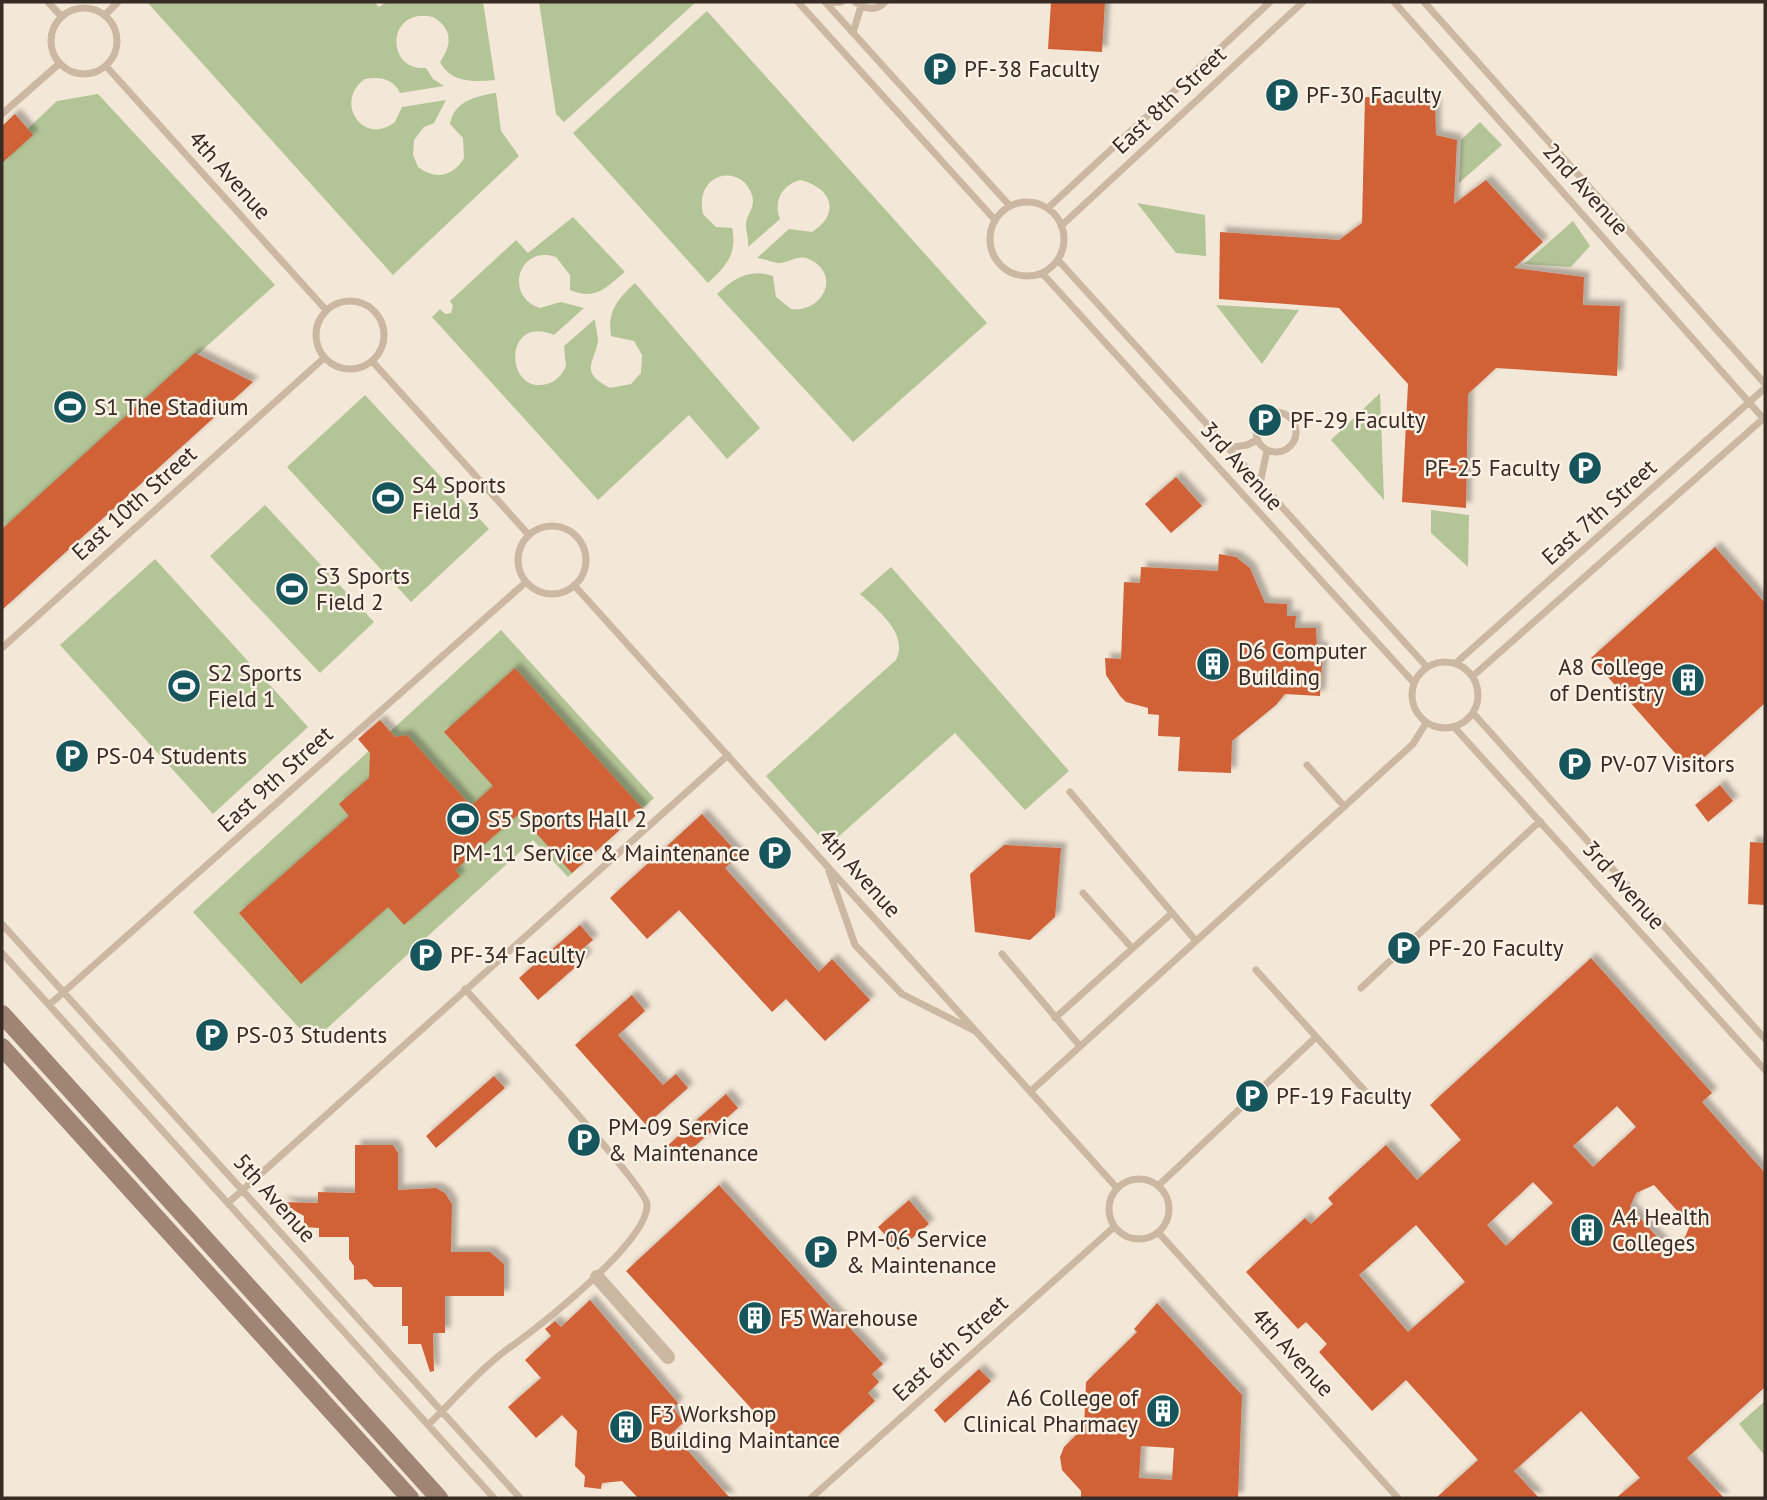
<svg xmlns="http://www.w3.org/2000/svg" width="1767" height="1500" viewBox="0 0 1767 1500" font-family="'PT Sans',sans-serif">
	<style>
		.green { fill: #b3c496 }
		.building { fill: #d16238; fill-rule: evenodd; filter: url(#shadow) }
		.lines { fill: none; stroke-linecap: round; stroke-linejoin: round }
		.lane { stroke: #ccb7a3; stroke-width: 7 }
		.street { stroke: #ccb7a3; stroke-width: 14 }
		.secondary { stroke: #a08574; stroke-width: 18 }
		.labels { text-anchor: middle; stroke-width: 5; stroke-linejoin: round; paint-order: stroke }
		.poi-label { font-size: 23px; fill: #362b25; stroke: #fbf1e4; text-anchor: start }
		.street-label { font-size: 23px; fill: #362b25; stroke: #fbf1e4 }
	</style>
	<defs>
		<filter id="shadow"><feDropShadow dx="5.5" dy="-5.5" stdDeviation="2" flood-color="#0004"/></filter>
	</defs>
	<rect width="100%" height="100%" fill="#f3e7d7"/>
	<path class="green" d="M147 2H374L379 7 386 2H483L495 80C474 82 451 83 440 62 452 45 453 29 433 17 387 6 384 71 426 68L433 79 444 86 400 93C394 79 380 76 365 79 333 101 363 147 395 122L402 107 446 100 434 123 424 127 414 140 413 155 418 167C435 180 453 177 464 158L463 138 450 124C454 101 476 96 496 93L501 131 519 156 393 275Z
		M539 2H696L564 122 556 114Z
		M707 11 987 323 853 442 717 294C734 278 750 268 773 276L776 297 791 309C823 313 842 274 809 259 797 254 788 264 778 263 772 262 764 259 757 258L789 229 812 232C842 213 831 187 800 180 782 185 773 201 780 219L748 247C749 239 746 232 746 225 746 214 756 209 752 195 742 163 694 171 703 214L716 227 732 228C738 254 725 267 708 283L573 133Z
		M98 94 275 285 2 530V153L57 101Z
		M1480 122 1502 145 1459 183 1461 140Z
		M1137 203 1205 215 1206 256 1176 253Z
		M573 217 625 272C605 288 596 301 570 290V275L556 257C519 244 503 296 540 308L561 302 584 308 554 335C503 313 504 395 547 384 557 381 562 375 566 366L564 346 595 319C595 325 598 335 598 341 595 362 578 372 610 388L631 384 641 373 642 355 634 341 611 336C607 311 618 299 635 283L760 428 727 459 689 415 598 500 432 317 440 309 445 314 451 313 453 306 450 301 516 240 528 253Z
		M1573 221 1590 246 1571 267 1524 264Z
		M1216 305 1299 310 1262 364Z
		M1380 393 1384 500 1331 440Z
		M365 395 489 529 411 602 287 467Z
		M265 505 374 622 320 673 210 556Z
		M1431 510 1469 515 1468 567 1431 533Z
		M155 559 308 727 213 814 60 645Z
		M891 567 1069 771 1025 810 955 733 828 846 766 776 896 660C909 634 878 610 860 594Z
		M501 630 654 798 568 877 533 840 312 1042 193 912Z
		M1765 1401V1456L1739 1424Z"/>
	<path class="building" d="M1051 2H1105L1102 52 1048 49Z
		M1365 97 1435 101 1436 135 1457 140 1454 204 1486 180 1543 242 1514 268 1584 277 1583 305 1620 306 1617 376 1496 368 1468 394 1466 508 1402 502 1408 384 1339 308 1219 299 1220 232 1339 240 1362 223Z
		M15 114 33 135 2 163V126Z
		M195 353 253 382 2 610V529Z
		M1176 477 1202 506 1171 533 1145 504Z
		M1715 547 1765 603V703L1690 770 1591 658Z
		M1219 554 1236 557 1250 568 1265 603 1287 604V616H1296L1295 628H1316L1317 647H1323L1320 696 1285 694 1276 705 1232 741 1231 773 1178 771 1180 737 1158 736 1159 715 1148 714V708L1126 702 1120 696 1106 675 1105 658 1121 659 1124 582 1140 583 1141 567 1218 571Z
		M515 668 643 809 572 873 519 814 455 870 460 876 404 925 388 907 301 984 239 913 349 816 339 804 369 778 370 753 358 739 380 720 395 737 407 735 471 806 493 786 444 732Z
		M1720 785 1733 801 1708 822 1695 805Z
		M702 814 739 855 725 868 819 972 832 959 870 1000 825 1041 786 999 772 1012 679 910 647 939 610 898Z
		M1750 842 1765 843V905L1748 904Z
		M1004 845 1061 848 1055 917 1030 940 975 932 970 874Z
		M580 925 593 940 581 950 587 957 538 1000 519 978Z
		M1591 958 1712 1093 1702 1102 1765 1173V1387L1687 1458 1724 1498H1616L1640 1478 1581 1411 1514 1471 1539 1498H1436L1478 1460 1406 1380 1372 1411 1319 1352 1327 1344 1306 1322 1298 1329 1246 1272 1305 1218 1311 1224 1333 1204 1328 1198 1386 1145 1417 1180 1461 1140 1430 1105ZM1617 1106 1636 1127 1593 1167 1573 1146ZM1533 1182 1553 1203 1506 1246 1487 1225ZM1654 1185 1690 1225 1683 1242 1668 1249 1630 1207 1636 1193ZM1416 1225 1465 1282 1408 1332 1359 1275Z
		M632 995 645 1011 618 1035 663 1085 676 1074 688 1088 646 1125 575 1045Z
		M494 1076 505 1088 436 1148 426 1136Z
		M726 1094 738 1108 678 1161 666 1147Z
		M355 1145H393L398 1153V1190L436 1188 445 1193 452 1204 451 1252H490L504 1264V1296H445V1333H433L434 1371 430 1372 421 1344H408V1326H402V1287H374L366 1279 354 1280V1266L349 1259V1237H319V1228L304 1227V1216L279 1202 318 1203V1192L355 1193Z
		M719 1185 883 1364 872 1374 879 1382 868 1393 875 1401 823 1449 815 1440 804 1450 796 1442 788 1449 626 1271Z
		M909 1200 929 1224 898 1250 878 1227Z
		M590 1300 678 1403 673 1408 684 1422 672 1433 730 1498H638L622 1481 602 1483 601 1489 584 1487 585 1476 575 1466 577 1431 562 1415 536 1438 508 1407 541 1378 525 1360 551 1336 545 1329 555 1321 561 1327Z
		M1157 1303 1242 1395 1238 1498H1081V1491L1062 1470 1060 1457 1064 1447 1084 1427 1086 1382 1137 1332 1134 1329ZM1141 1446 1174 1448 1172 1480 1139 1478Z
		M979 1369 991 1381 945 1423 934 1410Z"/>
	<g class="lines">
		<path class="lane" d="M48 2 62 17
			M798 2 995 220
			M825 2 1010 206
			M855 2C865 9 876 12 885 2
			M1394 2 1763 418
			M1424 2 1765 384
			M826 3 841 2
			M51 41a33 33 0 1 1 66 0a33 33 0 1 1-66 0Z
			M105 15 118 2
			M853 33 861 6
			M106 66 326 310
			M2 114 60 63
			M990 239a37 37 0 1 1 74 0a37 37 0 1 1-74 0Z
			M1048 208 1270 2
			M1061 226 1303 2
			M1058 260 1427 667
			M1042 273 1414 683
			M316 335a34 34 0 1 1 68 0a34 34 0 1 1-68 0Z
			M372 361 528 534
			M1256 432a20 20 0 1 1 40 0a20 20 0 1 1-40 0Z
			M1227 448 1247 445 1257 440
			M1260 484 1267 450
			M518 560a34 34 0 1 1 68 0a34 34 0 1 1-68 0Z
			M574 585 1117 1188
			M2 648 324 358
			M1412 695a33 33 0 1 1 66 0a33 33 0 1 1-66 0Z
			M1456 663 1765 388
			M1473 676 1765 417
			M1473 713 1765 1039
			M1454 727 1765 1070
			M1307 765 1344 806
			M1070 792 1196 941
			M829 871 855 945 902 994 973 1030
			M1083 893 1132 948
			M2 924 520 1498
			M2 953 494 1498
			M1002 954 1080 1046
			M1256 970 1375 1102
			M1361 988 1540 821
			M49 1005 526 582
			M1055 1018 1172 913
			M1031 1091 1413 744 1426 723
			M1109 1209a30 30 0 1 1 60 0a30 30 0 1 1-60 0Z
			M1158 1186 1316 1037
			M228 1203 728 755
			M1158 1232 1398 1498
			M428 1425C454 1400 480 1369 509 1348 538 1328 650 1240 647 1204 644 1183 490 1017 465 989
			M811 1498 1114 1227"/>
		<path class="street" d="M597 1277 668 1357"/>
		<path class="secondary" d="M2 1014 439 1498
			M2 1047 410 1498"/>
	</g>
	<defs>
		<g id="parking-disc" transform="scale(1.75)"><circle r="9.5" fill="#17555c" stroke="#fbf1e4"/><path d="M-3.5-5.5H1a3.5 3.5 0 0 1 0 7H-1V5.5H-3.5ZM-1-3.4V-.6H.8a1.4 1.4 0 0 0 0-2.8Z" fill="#fff"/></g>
		<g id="stadium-disc" transform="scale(1.75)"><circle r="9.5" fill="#17555c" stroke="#fbf1e4"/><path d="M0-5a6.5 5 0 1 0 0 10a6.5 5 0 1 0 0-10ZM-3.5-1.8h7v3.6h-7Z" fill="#fff"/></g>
		<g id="building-disc" transform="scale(1.75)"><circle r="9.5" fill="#17555c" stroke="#fbf1e4"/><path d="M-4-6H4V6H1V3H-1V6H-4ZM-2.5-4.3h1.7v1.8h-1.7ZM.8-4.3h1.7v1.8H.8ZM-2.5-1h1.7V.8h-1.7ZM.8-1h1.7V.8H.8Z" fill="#fff"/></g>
	</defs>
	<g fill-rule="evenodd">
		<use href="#parking-disc" x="940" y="69"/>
		<use href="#parking-disc" x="1282" y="95"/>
		<use href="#stadium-disc" x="70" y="407"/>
		<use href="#parking-disc" x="1265" y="420"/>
		<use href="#parking-disc" x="1585" y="468"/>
		<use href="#stadium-disc" x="388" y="498"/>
		<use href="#stadium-disc" x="292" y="589"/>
		<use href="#building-disc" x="1213" y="664"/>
		<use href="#building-disc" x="1688" y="680"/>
		<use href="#stadium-disc" x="184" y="686"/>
		<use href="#parking-disc" x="72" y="756"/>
		<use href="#parking-disc" x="1575" y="764"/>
		<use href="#stadium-disc" x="463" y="819"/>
		<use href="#parking-disc" x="775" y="853"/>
		<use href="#parking-disc" x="1404" y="948"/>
		<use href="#parking-disc" x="426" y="955"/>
		<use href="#parking-disc" x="212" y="1035"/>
		<use href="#parking-disc" x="1252" y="1096"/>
		<use href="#parking-disc" x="584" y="1140"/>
		<use href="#building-disc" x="1587" y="1230"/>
		<use href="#parking-disc" x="821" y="1252"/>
		<use href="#building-disc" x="755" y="1318"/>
		<use href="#building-disc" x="1163" y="1411"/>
		<use href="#building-disc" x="626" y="1427"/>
	</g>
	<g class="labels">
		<g class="poi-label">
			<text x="964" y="77">PF-38 Faculty</text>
			<text x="1306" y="103">PF-30 Faculty</text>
			<text x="94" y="415">S1 The Stadium</text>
			<text x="1290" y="428">PF-29 Faculty</text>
			<text x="1560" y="476" text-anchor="end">PF-25 Faculty</text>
			<text x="412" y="493">S4 Sports<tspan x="412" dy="26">Field 3</tspan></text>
			<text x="316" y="584">S3 Sports<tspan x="316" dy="26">Field 2</tspan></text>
			<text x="1238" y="659">D6 Computer<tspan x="1238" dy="26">Building</tspan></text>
			<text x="1664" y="675" text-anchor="end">A8 College<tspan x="1664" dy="26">of Dentistry</tspan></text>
			<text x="208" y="681">S2 Sports<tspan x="208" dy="26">Field 1</tspan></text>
			<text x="96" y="764">PS-04 Students</text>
			<text x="1600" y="772">PV-07 Visitors</text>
			<text x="488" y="827">S5 Sports Hall 2</text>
			<text x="750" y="861" text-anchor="end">PM-11 Service &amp; Maintenance</text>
			<text x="1428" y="956">PF-20 Faculty</text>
			<text x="450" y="963">PF-34 Faculty</text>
			<text x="236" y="1043">PS-03 Students</text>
			<text x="1276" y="1104">PF-19 Faculty</text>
			<text x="608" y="1135">PM-09 Service<tspan x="608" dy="26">&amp; Maintenance</tspan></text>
			<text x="1612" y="1225">A4 Health<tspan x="1612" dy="26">Colleges</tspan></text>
			<text x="846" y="1247">PM-06 Service<tspan x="846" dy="26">&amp; Maintenance</tspan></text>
			<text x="780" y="1326">F5 Warehouse</text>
			<text x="1138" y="1406" text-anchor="end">A6 College of<tspan x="1138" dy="26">Clinical Pharmacy</tspan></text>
			<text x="650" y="1422">F3 Workshop<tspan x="650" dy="26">Building Maintance</tspan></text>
		</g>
		<g class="street-label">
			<text transform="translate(1169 100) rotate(-43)" y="8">East 8th Street</text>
			<text transform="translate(230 175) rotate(48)" y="8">4th Avenue</text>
			<text transform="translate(1586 189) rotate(48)" y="8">2nd Avenue</text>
			<text transform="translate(1242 466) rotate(48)" y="8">3rd Avenue</text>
			<text transform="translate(134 503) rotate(-42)" y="8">East 10th Street</text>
			<text transform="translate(1599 512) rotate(-42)" y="8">East 7th Street</text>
			<text transform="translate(275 779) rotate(-42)" y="8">East 9th Street</text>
			<text transform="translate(860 873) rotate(48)" y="8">4th Avenue</text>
			<text transform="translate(1624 885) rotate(48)" y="8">3rd Avenue</text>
			<text transform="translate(275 1198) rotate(48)" y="8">5th Avenue</text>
			<text transform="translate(950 1348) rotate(-42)" y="8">East 6th Street</text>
			<text transform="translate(1293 1352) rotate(48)" y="8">4th Avenue</text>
		</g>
	</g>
	<rect width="1767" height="1500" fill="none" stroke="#362b25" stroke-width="7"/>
</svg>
